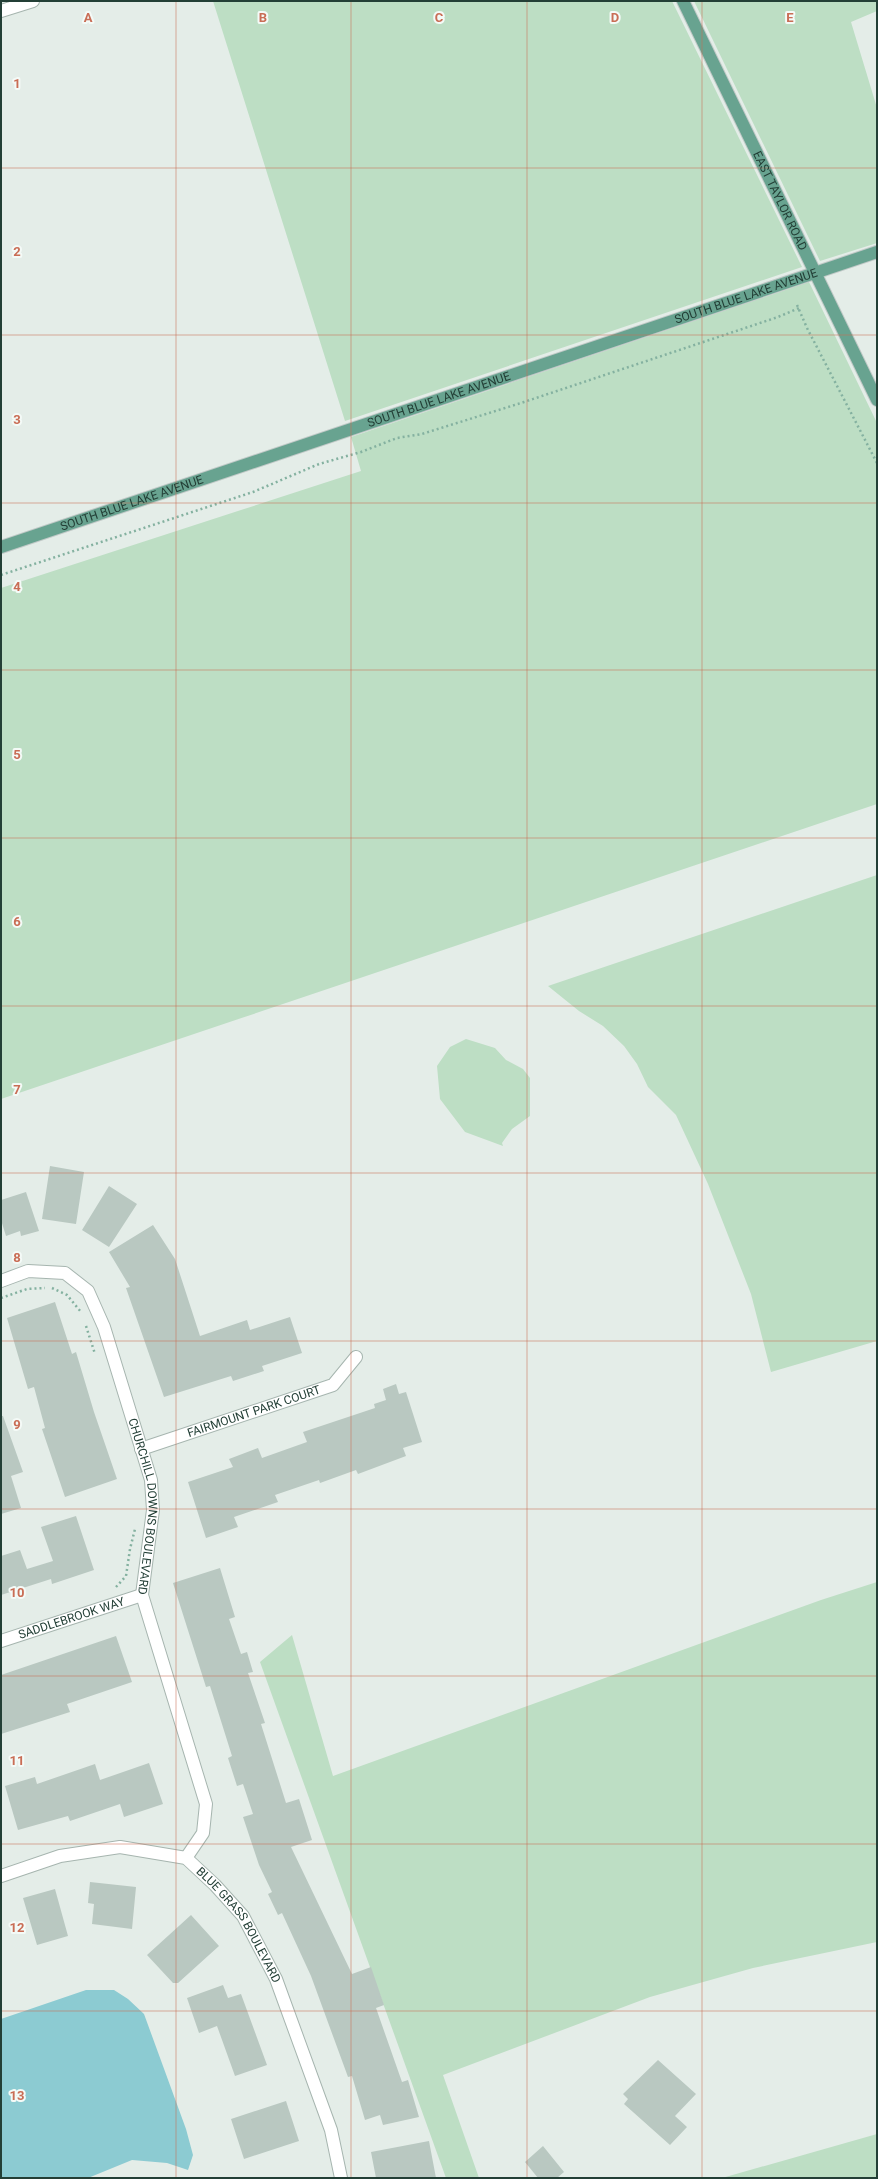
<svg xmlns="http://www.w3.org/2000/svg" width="878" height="2179" viewBox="0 0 878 2179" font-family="Roboto,sans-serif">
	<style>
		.green { fill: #bddec4 }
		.water { fill: #8ccbd2 }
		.building { fill: #b9c8c1 }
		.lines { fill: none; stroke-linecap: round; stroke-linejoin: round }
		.minor-casing { stroke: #a6b5af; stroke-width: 14 }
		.major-casing { stroke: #c1c9c7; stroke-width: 14 }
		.path { stroke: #84b1a0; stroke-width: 2.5; stroke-dasharray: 2 3; stroke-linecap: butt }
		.minor { stroke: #fff; stroke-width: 12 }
		.major { stroke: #68a390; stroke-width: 12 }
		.grid { fill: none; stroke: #c96d55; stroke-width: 1; stroke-opacity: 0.55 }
		.labels { text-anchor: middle; stroke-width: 4; stroke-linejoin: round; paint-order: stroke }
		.street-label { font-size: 12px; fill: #233f36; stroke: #f4faf7 }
		.grid-label { font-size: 13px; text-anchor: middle; font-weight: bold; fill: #c96d55; stroke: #f4faf7; stroke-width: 4; stroke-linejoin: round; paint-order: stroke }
	</style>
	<rect width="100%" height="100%" fill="#e4ede8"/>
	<path class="green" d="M213 1H672L802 267 345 421Z
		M694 1H877V11L851 22 877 108V243L820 261Z
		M809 282 877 423V804L1 1099V588L361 471 351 437Z
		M877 875V1341L771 1372 751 1294 708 1184 676 1115 648 1087 637 1064 624 1046 603 1026 579 1011 548 986Z
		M466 1039 495 1048 506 1060 523 1069 530 1078V1116L512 1129 502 1143 503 1146 465 1132 440 1099 437 1066 450 1047Z
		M877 1582V1942L753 1968 650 1997 443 2075 479 2178H446L260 1662 292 1635 333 1776 821 1600Z
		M877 2134V2178H722Z"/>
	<path class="water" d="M86 1990H114L128 1999 144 2014 186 2129 193 2155 188 2170 167 2163 132 2160 88 2178H1V2019Z"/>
	<path class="building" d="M50 1166 84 1172 76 1224 42 1219Z
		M109 1186 137 1204 109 1247 82 1230Z
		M26 1192 39 1231 21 1236 20 1231 6 1236 1 1220V1200Z
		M153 1225 175 1259 200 1336 247 1320 250 1330 290 1317 302 1353 262 1366 264 1371 233 1381 231 1376 164 1397 126 1288 130 1287 109 1252Z
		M55 1302 72 1354 76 1352 94 1412 117 1479 65 1497 42 1429 45 1428 34 1387 28 1389 7 1318Z
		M396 1384 399 1394 406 1392 422 1442 403 1448 406 1456 358 1474 356 1470 320 1483 319 1480 275 1495 278 1502 234 1517 238 1527 206 1538 188 1482 233 1467 229 1459 258 1448 262 1458 307 1442 303 1432 375 1408 374 1404 386 1400 383 1389Z
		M1 1416H3L23 1472 11 1476 21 1508 1 1514Z
		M76 1516 94 1570 52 1584 51 1579 1 1595V1556L20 1550 27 1569 53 1561 41 1527Z
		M220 1568 235 1617 229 1619 241 1654 247 1652 253 1672 248 1673 265 1723 261 1724 286 1803 299 1799 312 1840 291 1847 352 1974 371 1967 384 2005 376 2008 402 2082 408 2080 419 2117 383 2125 380 2115 365 2120 352 2076 348 2077 311 1976 282 1913 278 1915 268 1894 272 1892 259 1865 243 1817 253 1814 243 1784 237 1786 228 1758 232 1756 210 1686 206 1687 173 1583Z
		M116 1636 132 1682 67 1704 70 1712 1 1734V1675Z
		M149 1763 163 1804 124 1817 120 1804 70 1821 68 1816 18 1830 5 1786 35 1777 37 1784 95 1764 100 1780Z
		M90 1882 136 1887 132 1929 92 1924 94 1904 88 1903Z
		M55 1889 68 1936 37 1945 23 1898Z
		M191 1915 219 1946 178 1983H173L147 1955Z
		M223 1985 228 1998 241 1994 267 2065 235 2076 217 2026 199 2033 187 1998Z
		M658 2060 696 2094 675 2116 687 2127 670 2145 624 2104 628 2099 623 2094Z
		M286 2101 299 2141 244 2159 231 2119Z
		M429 2141 436 2178H376L371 2152Z
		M543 2146 564 2172 557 2178H538L525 2162Z"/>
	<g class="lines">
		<g class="minor-casing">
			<g id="minor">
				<path d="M1 11 33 1"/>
				<path id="s1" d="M1 1281 28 1271 65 1273 88 1291 104 1327 151 1480 153 1510 142 1595 206 1804 203 1833 186 1858"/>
				<path id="s2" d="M141 1449 333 1385 356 1357"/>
				<path id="s3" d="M1 1641 142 1595"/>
				<path id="s4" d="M1 1876 60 1856 120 1847 186 1858 215 1885 243 1916 276 1979 331 2130 341 2178"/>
			</g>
		</g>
		<g class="major-casing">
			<g id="major">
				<path id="s5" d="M683 1 877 400"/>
				<path id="s6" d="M1 547 877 252"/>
			</g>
		</g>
		<path class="path" d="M797 305 807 328 877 463
			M1 575 253 492 319 464 361 452 397 438 422 434 524 402 778 317 799 308
			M52 1288 67 1295 81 1312
			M1 1298 27 1289 45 1288
			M86 1326 95 1354
			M116 1587 126 1576 130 1549 135 1529"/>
		<use href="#minor" class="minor"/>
		<use href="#major" class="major"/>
	</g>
	<path class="grid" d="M176 1V2178M351 1V2178M527 1V2178M702 1V2178M1 168H877M1 335H877M1 503H877M1 670H877M1 838H877M1 1006H877M1 1173H877M1 1341H877M1 1509H877M1 1676H877M1 1844H877M1 2011H877"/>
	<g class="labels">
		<g class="street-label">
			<text dy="4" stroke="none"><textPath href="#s5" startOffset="222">EAST TAYLOR ROAD</textPath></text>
			<text dy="4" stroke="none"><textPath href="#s6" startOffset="786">SOUTH BLUE LAKE AVENUE</textPath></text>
			<text dy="4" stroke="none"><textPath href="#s6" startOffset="462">SOUTH BLUE LAKE AVENUE</textPath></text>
			<text dy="4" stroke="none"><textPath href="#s6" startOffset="138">SOUTH BLUE LAKE AVENUE</textPath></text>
			<text dy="4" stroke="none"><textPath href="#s2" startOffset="119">FAIRMOUNT PARK COURT</textPath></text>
			<text dy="4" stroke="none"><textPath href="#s1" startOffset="320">CHURCHILL DOWNS BOULEVARD</textPath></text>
			<text dy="4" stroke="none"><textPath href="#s3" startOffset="74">SADDLEBROOK WAY</textPath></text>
			<text dy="4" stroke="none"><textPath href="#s4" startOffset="276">BLUE GRASS BOULEVARD</textPath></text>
		</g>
	</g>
	<g class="grid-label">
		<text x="88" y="22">A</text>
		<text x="263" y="22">B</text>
		<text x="439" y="22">C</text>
		<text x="615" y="22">D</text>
		<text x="790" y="22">E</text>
		<text x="17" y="88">1</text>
		<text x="17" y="256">2</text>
		<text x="17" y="424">3</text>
		<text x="17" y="591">4</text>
		<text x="17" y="759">5</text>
		<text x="17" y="926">6</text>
		<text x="17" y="1094">7</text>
		<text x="17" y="1262">8</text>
		<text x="17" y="1429">9</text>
		<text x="17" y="1597">10</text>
		<text x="17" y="1765">11</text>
		<text x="17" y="1932">12</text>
		<text x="17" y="2100">13</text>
	</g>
	<rect width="878" height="2179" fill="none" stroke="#233f36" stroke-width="4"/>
</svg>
